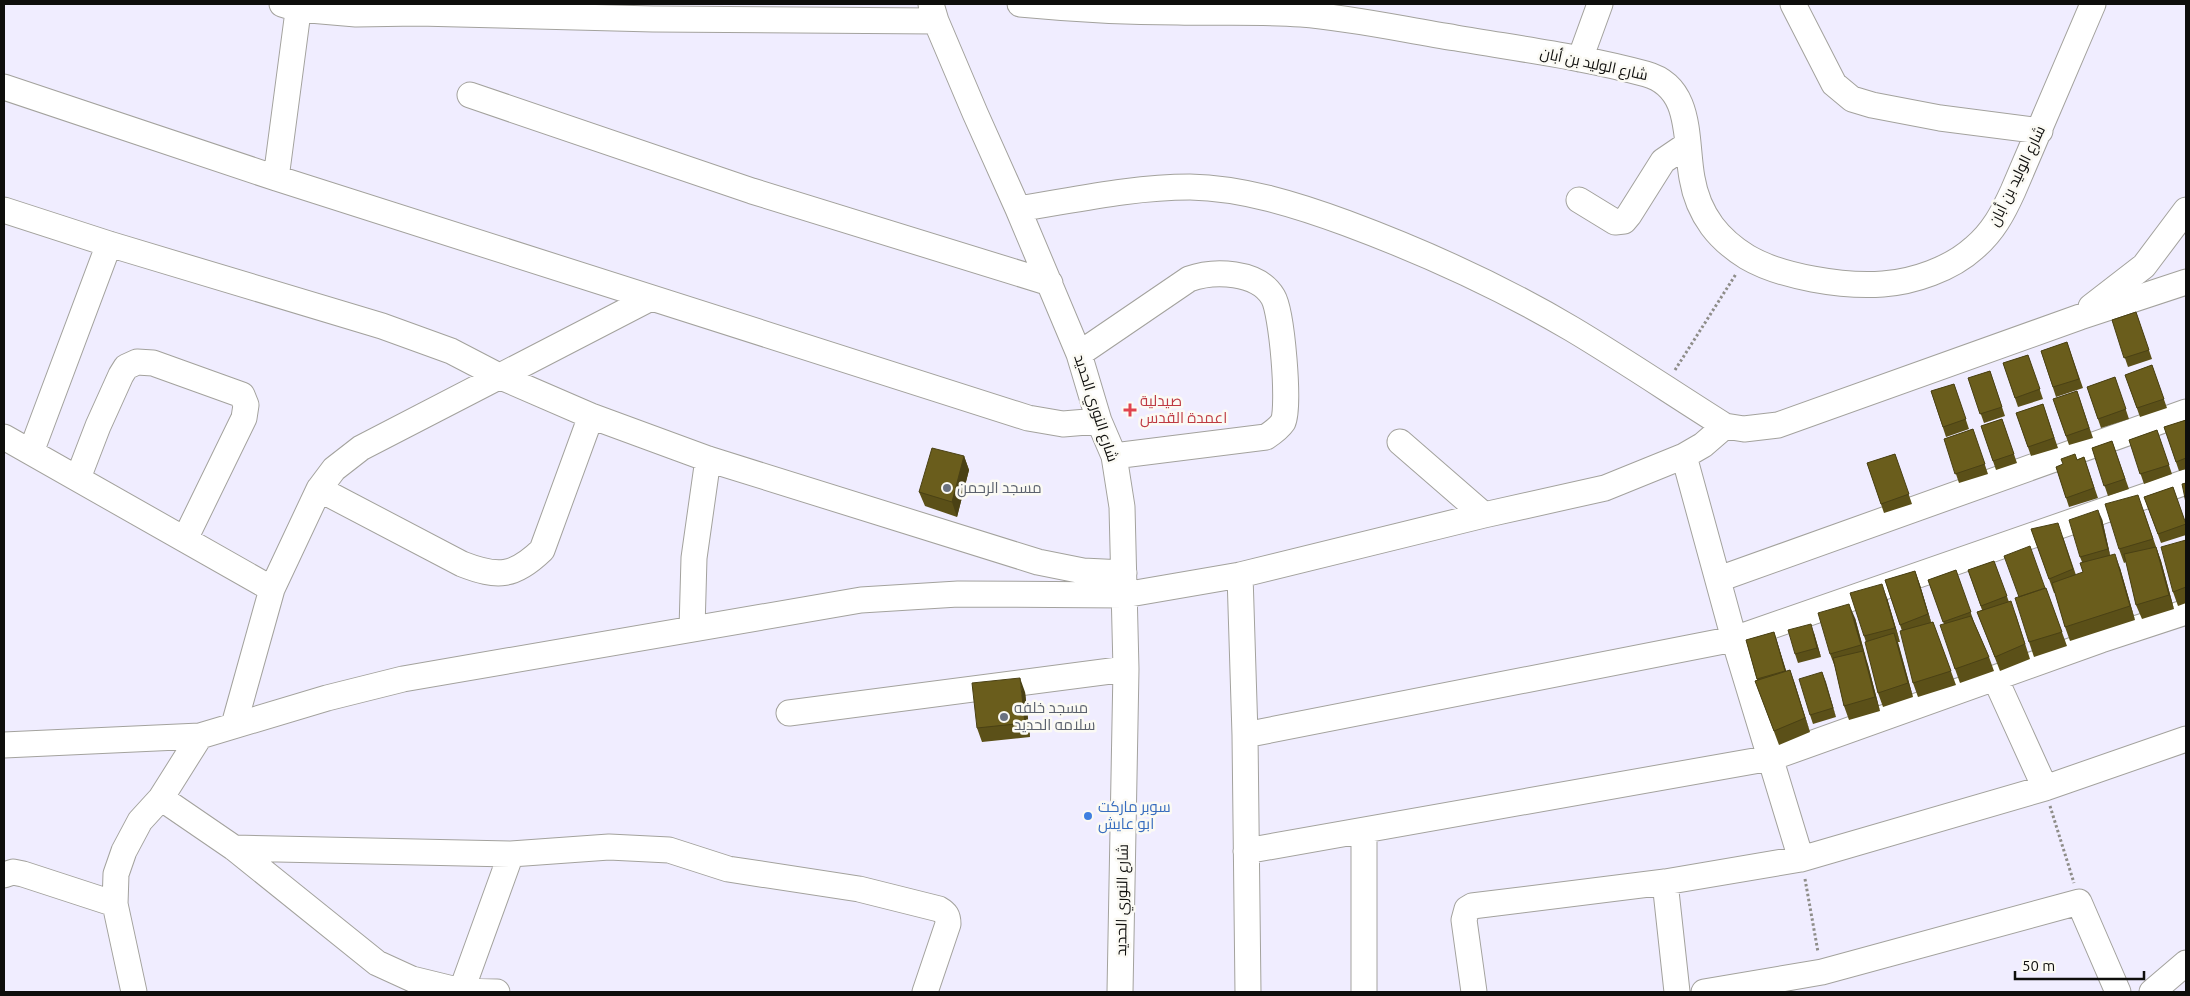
<svg xmlns="http://www.w3.org/2000/svg" width="2190" height="996" viewBox="0 0 2190 996" font-family="Ubuntu,Cairo,sans-serif">
	<style>
		.commercial { fill: #f0edff }
		.lines { fill: none; stroke-linecap: round; stroke-linejoin: round }
		.minor-casing { stroke: #a3a29d; stroke-width: 27 }
		.path { stroke: #8e8d89; stroke-width: 3; stroke-dasharray: 2.5 2.5; stroke-linecap: butt }
		.minor { stroke: #fff; stroke-width: 25 }
		.wall { fill: #5b5018 }
		.shaded-wall { fill: #4a4114 }
		.building { fill: #6a5d1c; stroke: #4a4114 }
		.health-dot { fill: #e0444e; stroke: #fbfaf4; stroke-width: 2 }
		.worship-dot { fill: #6b7280; stroke: #fbfaf4; stroke-width: 2 }
		.shop-dot { fill: #3f7fe0; stroke: #fbfaf4; stroke-width: 2 }
		.labels { text-anchor: middle; stroke-width: 5; stroke-linejoin: round; paint-order: stroke }
		.street-label { font-size: 15px; fill: #0e0e0c; stroke: #fbfaf4 }
		.health-label { font-size: 15px; fill: #be3a42; stroke: #fbfaf4; text-anchor: start }
		.worship-label { font-size: 15px; fill: #5b616d; stroke: #fbfaf4; text-anchor: start }
		.shop-label { font-size: 15px; fill: #366cbe; stroke: #fbfaf4; text-anchor: start }
	</style>
	<rect width="100%" height="100%" fill="#fbfaf4"/>
	<path class="commercial" d="M4 4H2186V992H4Z"/>
	<g class="lines">
		<g class="minor-casing">
			<path id="minor" d="M282 4 298 9 356 14 418 13 653 19 936 21
				M931 4 936 21 975 113 1018 209 1079 354 1099 421 1114 456 1122 507 1126 669 1120 992
				M1020 4C1073 9 1125 12 1178 12 1219 13 1260 11 1301 14 1353 18 1405 30 1456 38 1520 49 1584 57 1646 74 1693 87 1685 140 1692 178 1695 196 1701 211 1712 226 1721 238 1734 249 1747 257 1781 277 1844 287 1883 284 1913 282 1951 269 1974 248 1993 232 2003 213 2013 191L2093 4
				M1793 4 1834 84 1852 99 1872 105 1940 118 2040 131
				M1580 59 1600 4
				M4 87 276 178 1028 418 1063 424 1099 421
				M470 95 752 191 1050 283
				M276 178 299 4
				M1579 200 1615 222 1624 221 1629 215 1663 161 1688 144
				M1018 209C1075 200 1132 187 1190 187 1243 188 1297 205 1346 223 1424 252 1501 287 1572 329 1624 360 1674 394 1725 426L1744 429 1778 425 2080 317 2186 282
				M4 210 109 244 382 326 451 351 501 377 591 416 708 459 1038 562 1083 571 1124 573
				M2091 307 2144 266 2186 210
				M1079 354 1189 279C1214 270 1258 271 1273 297 1282 312 1290 406 1283 422 1279 428 1272 433 1266 437L1114 456
				M4 437 272 589
				M1400 442 1484 515
				M31 452 109 244
				M1684 456 1734 639 1801 859
				M78 478 98 426 121 375 126 367 137 362 153 363 242 395 246 405 244 418 185 539
				M319 489 462 564C498 578 514 577 542 550L591 416
				M1240 575 1245 735 1248 992
				M1719 579 2186 412
				M692 629 694 558 708 459
				M1995 678 2045 788
				M789 713 1126 669
				M234 725 272 589 319 489 334 469 361 448 651 298
				M1245 735 1734 639 2186 482
				M4 745 200 736 327 698 403 679 861 600 958 594 1124 595 1240 575 1484 515 1605 488 1684 456 1703 445 1725 426
				M161 798 234 848 377 963 412 979 461 991 497 992
				M1364 831V992
				M234 848 511 854 609 847 669 850 728 869 859 889 939 909C946 913 948 916 948 924L925 992
				M1246 851 1771 758 2101 640 2186 612
				M4 875 13 872 23 874 115 904
				M1665 882 1677 992
				M134 992 115 904 116 874 124 851 140 821 161 798 200 736
				M461 992 511 854
				M1474 992 1464 920 1467 909 1472 906 1665 882 1801 859 2045 788 2186 739
				M1704 992 1822 972 2079 902 2118 992
				M2152 992 2186 963"/>
		</g>
		<path class="path" d="M1675 370 1736 274
			M2050 806 2074 883
			M1805 879 1818 952"/>
		<use href="#minor" class="minor"/>
	</g>
	<path class="wall" d="M2136 312 2152 359 2128 367 2112 320Z
		M2067 342 2083 388 2056 397 2041 351Z
		M2028 355 2043 399 2018 407 2003 363Z
		M2152 365 2167 408 2140 417 2125 375Z
		M1990 371 2005 416 1984 423 1968 378Z
		M2115 377 2129 419 2101 428 2087 387Z
		M1954 384 1969 429 1946 437 1931 391Z
		M2077 391 2093 438 2069 445 2053 399Z
		M2043 404 2058 448 2031 456 2016 413Z
		M2002 419 2017 463 1996 470 1981 426Z
		M2186 420V469L2179 471 2164 427Z
		M1973 429 1988 474 1959 483 1944 439Z
		M2157 430 2172 474 2144 484 2129 440Z
		M2112 441 2129 489 2108 496 2092 448Z
		M1895 454 1912 504 1884 513 1867 463Z
		M964 456 969 470 957 517 925 506 919 492Z
		M2084 457 2098 498 2069 507 2056 467Z
		M2173 487 2186 526V535L2161 543 2144 497Z
		M2143 509 2161 561 2174 609 2142 619 2136 605 2126 562 2124 563 2119 549Z
		M2102 519 2110 555 2120 568 2135 620 2070 641 2065 627 2055 593H2054L2031 529 2063 537 2076 575 2083 572 2082 562 2080 557Z
		M2186 540V603L2178 606 2173 592Z
		M1994 561 2009 602 2016 615 2030 659 2000 671 1977 612 1982 610 1968 570Z
		M1956 570 1974 622 1989 657 1994 671 1960 683 1955 669 1944 624 1928 580Z
		M1915 571 1920 585 1931 622H1933L1956 685 1918 697 1913 683 1902 631 1885 580Z
		M2045 588H2046L2067 646 2034 657 2029 642Z
		M1887 598 1900 642H1898L1913 697 1883 707 1878 693 1866 642 1864 636Z
		M1855 618 1868 665 1880 711 1849 720 1844 706 1835 667 1830 654Z
		M1774 632 1786 671 1790 670 1810 732 1779 745 1755 681 1757 680 1746 640Z
		M1814 633 1821 657 1798 663 1795 654Z
		M1822 672 1836 717 1813 724 1810 715Z
		M1025 692 1030 737 982 742 977 728Z"/>
	<path class="shaded-wall" d="M964 456 969 470 957 517 952 502Z
		M2098 510 2102 519 2111 559 2108 549Z
		M2156 547 2161 561 2174 609 2169 595Z
		M2115 554 2120 568 2135 620 2130 606Z
		M1915 571 1920 585 1933 628 1928 614Z
		M1882 584 1887 598 1900 642 1895 628Z
		M1849 604 1855 618 1866 659 1861 645Z
		M1811 624 1814 633 1821 657 1817 648Z
		M1774 632 1777 641 1789 680 1785 671Z
		M1894 633 1899 647 1913 697 1908 683Z
		M1863 651 1868 665 1880 711 1875 697Z
		M1790 670 1795 684 1810 732 1805 718Z
		M1822 672 1826 682 1836 717 1833 708Z
		M1020 678 1025 692 1030 737 1025 723Z"/>
	<path class="building" d="M2136 312 2149 350 2124 358 2112 320Z
		M2067 342 2079 379 2053 387 2041 351Z
		M2028 355 2040 389 2015 398 2003 363Z
		M2152 365 2164 399 2137 408 2125 375Z
		M1990 371 2002 407 1980 414 1968 378Z
		M2115 377 2126 409 2098 419 2087 387Z
		M1954 384 1966 419 1943 427 1931 391Z
		M2077 391 2089 428 2066 436 2053 399Z
		M2043 404 2054 438 2028 447 2016 413Z
		M2002 419 2014 454 1993 461 1981 426Z
		M2186 420V458L2176 462 2164 427Z
		M1973 429 1985 464 1955 474 1944 439Z
		M2157 430 2169 465 2140 474 2129 440Z
		M2112 441 2125 479 2104 486 2092 448Z
		M932 448 964 456 952 502 919 492Z
		M1895 454 1909 494 1881 504 1867 463Z
		M2075 454 2077 460 2084 457 2094 488 2066 498 2056 467 2063 464 2061 459Z
		M2186 483V503L2182 484Z
		M2173 487 2186 524 2158 534 2144 497Z
		M2138 495 2153 539 2119 549 2105 504Z
		M2098 510 2108 549 2080 557 2069 520Z
		M2058 523 2073 569 2049 579 2031 529Z
		M2186 540V587L2173 592 2161 547Z
		M2030 546 2045 588 2019 597 2004 556Z
		M2156 547 2169 595 2136 605 2124 554Z
		M2115 554 2130 606 2065 627 2052 583 2083 572 2080 563Z
		M1994 561 2007 596 1981 606 1968 570Z
		M1956 570 1971 612 1943 622 1928 580Z
		M1915 571 1928 614 1900 625 1885 580Z
		M1882 584 1895 628 1864 636 1850 593Z
		M2046 588 2062 632 2029 642 2015 598Z
		M2011 601 2025 644 1995 657 1977 612Z
		M1849 604 1861 645 1830 654 1818 613Z
		M1971 616 1989 657 1955 669 1940 625Z
		M1933 622 1951 671 1913 683 1900 631Z
		M1811 624 1817 648 1795 654 1788 630Z
		M1774 632 1785 671 1757 679 1746 640Z
		M1894 633 1908 683 1878 693 1865 642Z
		M1863 651 1875 697 1844 706 1833 658Z
		M1790 670 1805 718 1774 731 1755 681Z
		M1822 672 1833 708 1810 715 1799 679Z
		M1020 678 1025 723 977 728 972 683Z"/>
	<path class="health-dot" d="M1127.5 402.5h5v5h5v5h-5v5h-5v-5h-5v-5h5z"/>
	<g class="worship-dot">
		<circle cx="947" cy="488" r="5"/>
		<circle cx="1004" cy="717" r="5"/>
	</g>
	<circle class="shop-dot" cx="1088" cy="816" r="5"/>
	<g class="labels">
		<g class="street-label">
			<text transform="translate(1594 64) rotate(12)" y="5">شارع الوليد بن أبان</text>
			<text transform="translate(2017 176) rotate(-64)" y="5">شارع الوليد بن أبان</text>
			<text transform="translate(1096 408) rotate(72)" y="5">شارع النوري الحديد</text>
			<text transform="translate(1122 900) rotate(-89)" y="5">شارع النوري الحديد</text>
		</g>
		<g class="health-label">
			<text x="1140" y="406">صيدلية<tspan x="1140" dy="17">اعمدة القدس</tspan></text>
		</g>
		<g class="worship-label">
			<text x="957" y="493">مسجد الرحمن</text>
			<text x="1014" y="713">مسجد خلفه<tspan x="1014" dy="17">سلامه الحديد</tspan></text>
		</g>
		<g class="shop-label">
			<text x="1098" y="812">سوبر ماركت<tspan x="1098" dy="17">ابو عايش</tspan></text>
		</g>
	</g>
	<rect width="2190" height="996" fill="none" stroke="#0e0e0c" stroke-width="10"/>
	<path d="M2015 971v8h129v-8" fill="none" stroke="#0e0e0c" stroke-width="2.5"/>
	<text x="2022" y="971" font-size="15" fill="#0e0e0c" stroke="#fbfaf4" stroke-width="4" paint-order="stroke">50 m</text>
</svg>
